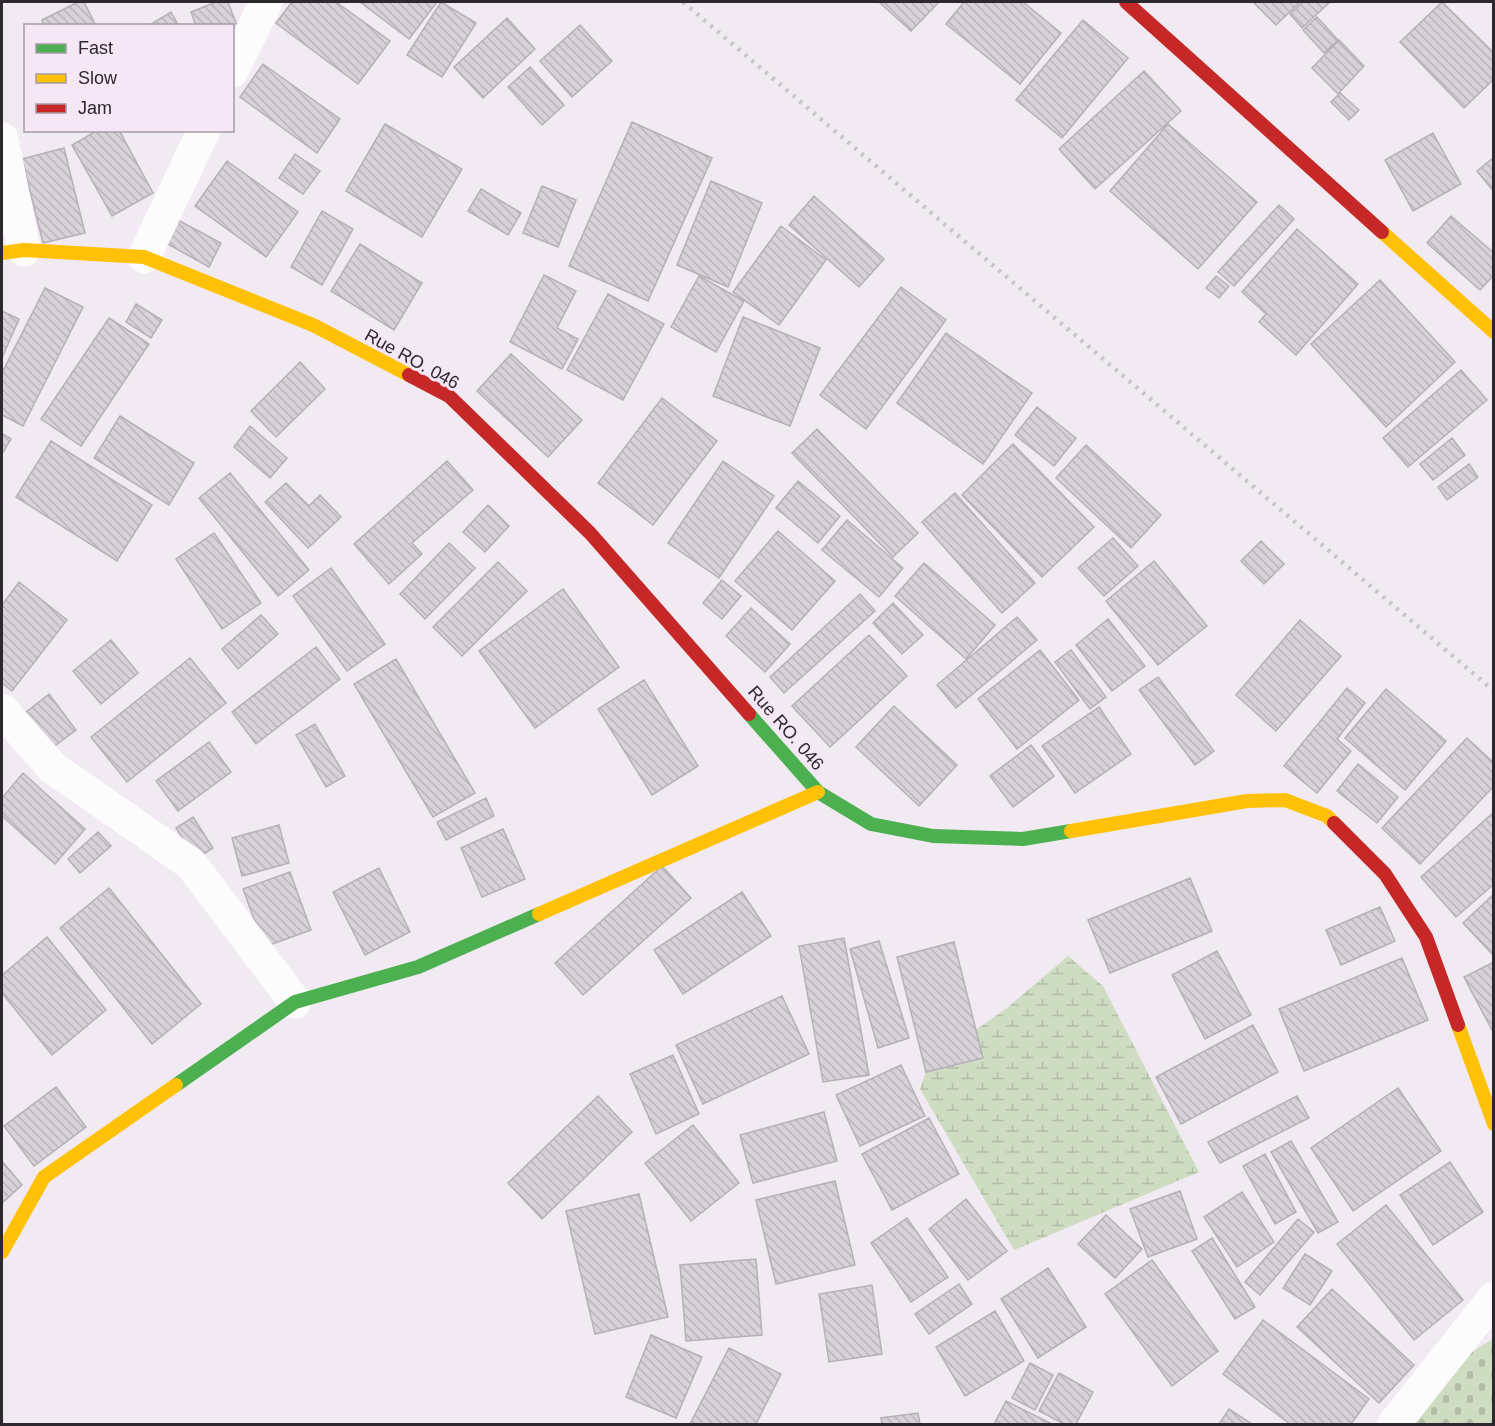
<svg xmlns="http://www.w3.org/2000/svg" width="1495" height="1426" viewBox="0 0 1495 1426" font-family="Helvetica,sans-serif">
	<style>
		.wetland { fill: url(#wetland-marsh) }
		.cemetery { fill: url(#cemetery-stones) }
		.building { fill: url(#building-back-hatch); stroke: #b5b0b7; stroke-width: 1.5 }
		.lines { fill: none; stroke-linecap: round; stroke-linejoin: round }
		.street { stroke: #fdfcfd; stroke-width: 33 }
		.fast { stroke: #4caf50; stroke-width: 14 }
		.slow { stroke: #ffc107; stroke-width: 14 }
		.jam { stroke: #c62828; stroke-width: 14 }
		.rail { stroke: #c8c5c8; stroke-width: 4.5; stroke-dasharray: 3 6; stroke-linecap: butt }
		.labels { text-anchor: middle; stroke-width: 6; stroke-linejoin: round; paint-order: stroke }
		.street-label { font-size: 18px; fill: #2d282d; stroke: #f5e7f5 }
	</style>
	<defs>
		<pattern id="wetland-marsh" width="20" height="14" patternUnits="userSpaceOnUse" patternTransform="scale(1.5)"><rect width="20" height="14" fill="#cedcc2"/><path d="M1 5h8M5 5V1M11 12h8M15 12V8" fill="none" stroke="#b1bda7"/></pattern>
		<pattern id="cemetery-stones" width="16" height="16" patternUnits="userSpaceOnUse" patternTransform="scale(1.5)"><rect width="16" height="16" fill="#cedcc2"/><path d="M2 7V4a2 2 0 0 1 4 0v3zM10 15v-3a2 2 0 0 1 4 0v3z" fill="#b1bda7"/></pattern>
		<pattern id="building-back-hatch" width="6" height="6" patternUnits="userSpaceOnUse" patternTransform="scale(1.5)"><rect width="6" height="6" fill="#d6d2d8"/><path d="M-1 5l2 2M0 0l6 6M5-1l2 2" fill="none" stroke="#b8b4ba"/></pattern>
	</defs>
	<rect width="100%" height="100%" fill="#f2eaf2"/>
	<path class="wetland" d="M1068 956 1103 986 1199 1172 1014 1250 920 1089 929 1063 1007 1008Z"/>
	<path class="cemetery" d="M1493 1339V1424H1408L1462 1358Z"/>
	<path class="building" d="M78 2H84L96 26H44L42 20Z
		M216 2H228L241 36 232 39V26H196L191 12Z
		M292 2H336L390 41 358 84 276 23Z
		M360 2H437L409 39Z
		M441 2 476 23 442 77 407 55Z
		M879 2H939L911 31Z
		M964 2H1023L1061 33 1020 84 946 24Z
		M1253 2H1300L1276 25Z
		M1303 2H1330L1302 28 1290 14Z
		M1442 2 1494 53V79L1464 108 1400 42Z
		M171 12 179 26H148Z
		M1317 17 1338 40 1324 53 1303 30Z
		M507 18 535 49 483 98 454 67Z
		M1083 20 1128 58 1062 138 1016 100Z
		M580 25 612 61 572 97 540 61Z
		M1339 40 1364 66 1338 94 1312 68Z
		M263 64 340 119 317 153 240 97Z
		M530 67 564 105 542 125 508 87Z
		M1144 71 1181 111 1095 189 1059 149Z
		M1340 93 1359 110 1349 120 1331 102Z
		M632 122 712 158 648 301 569 266Z
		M385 124 462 169 422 237 346 191Z
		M1168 124 1257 202 1198 269 1110 191Z
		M98 130H119L153 193 112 216 72 145Z
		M1433 133 1461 184 1413 211 1385 160Z
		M64 148 85 233 43 243 22 159Z
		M295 154 320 171 303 194 279 178Z
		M1494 157V192L1477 171Z
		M227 161 298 212 266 257 195 206Z
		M711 181 762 203 728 287 677 265Z
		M542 186 576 200 558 247 523 233Z
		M481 189 521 213 508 235 468 211Z
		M814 196 884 259 859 287 789 225Z
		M1279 205 1294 219 1234 286 1218 272Z
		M322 211 353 229 322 285 291 267Z
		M1451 216 1494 253V275L1480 290 1427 243Z
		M176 219 221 243 209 267 164 242Z
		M781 226 826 260 779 325 733 292Z
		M1297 229 1358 284 1296 355 1259 322 1266 314 1242 292Z
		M360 244 422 283 394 330 331 291Z
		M544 275 576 291 557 328 578 339 562 369 510 342Z
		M699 276 744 301 716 352 671 327Z
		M1216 276 1229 286 1219 298 1206 288Z
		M1380 280 1455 362 1386 427 1311 344Z
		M901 287 946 320 866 429 820 395Z
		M45 288 83 307 23 426 2 415V373Z
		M608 294 664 324 623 400 567 370Z
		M136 304 162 320 151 338 126 322Z
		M2 311 19 319 2 358Z
		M743 317 820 348 790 426 713 396Z
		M109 318 149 344 81 446 41 419Z
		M946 333 1032 393 983 464 897 403Z
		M511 354 582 420 548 457 477 391Z
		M300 362 325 389 276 437 251 411Z
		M1461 370 1487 400 1408 467 1383 438Z
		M662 398 717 441 653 525 598 483Z
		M1037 407 1076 438 1054 466 1015 435Z
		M120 416 194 463 169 505 94 458Z
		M250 426 287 458 270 478 234 447Z
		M817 429 918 533 893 557 792 453Z
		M2 433 11 439 2 454Z
		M1452 438 1465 455 1433 480 1420 464Z
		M51 441 152 505 117 561 16 497Z
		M1013 444 1094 527 1042 577 962 495Z
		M1086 445 1161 515 1131 548 1056 478Z
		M447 461 473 490 412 543 422 554 389 584 354 544Z
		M723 461 774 496 719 578 668 543Z
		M1469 464 1478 477 1447 500 1438 487Z
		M230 473 309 570 278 596 199 498Z
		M798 481 840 516 818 543 776 508Z
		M286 483 309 506 320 495 341 517 308 548 265 502Z
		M955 493 1035 583 1002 613 922 522Z
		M488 505 509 526 485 552 463 532Z
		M847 520 903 568 879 597 822 550Z
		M778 531 835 581 792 630 735 581Z
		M214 533 261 603 222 629 176 559Z
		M1113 538 1138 566 1104 596 1078 568Z
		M1261 541 1284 564 1264 584 1241 561Z
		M449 543 475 568 425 619 400 594Z
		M1154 561 1207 626 1158 665 1106 601Z
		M498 562 527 591 462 656 433 627Z
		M924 563 995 625 966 659 895 596Z
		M331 568 385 644 347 671 293 596Z
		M722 580 741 596 722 619 703 603Z
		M19 582 67 620 12 691 2 683V605Z
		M563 589 619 667 535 728 479 651Z
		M860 594 875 611 784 693 770 677Z
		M893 603 923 635 902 654 873 623Z
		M751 608 790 644 765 672 726 636Z
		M261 615 278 634 238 669 222 649Z
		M1017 617 1037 640 956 708 937 685Z
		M1108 619 1145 666 1112 691 1076 645Z
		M1300 620 1341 656 1276 731 1236 695Z
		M869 635 907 676 830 747 792 706Z
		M111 640 138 673 101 704 73 671Z
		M316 647 340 679 256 744 232 712Z
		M1040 650 1079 700 1017 749 978 699Z
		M1071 650 1106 697 1090 709 1055 662Z
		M190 658 226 703 127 782 91 737Z
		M396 659 475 793 433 817 354 684Z
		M1158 677 1214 751 1195 765 1139 690Z
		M644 680 698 766 652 795 598 709Z
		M1347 688 1365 703 1337 739 1351 751 1317 793 1284 766Z
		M1386 689 1446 741 1405 790 1345 738Z
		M49 694 76 730 52 748 25 713Z
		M894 706 957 765 919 806 856 747Z
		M1099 707 1131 754 1075 793 1042 746Z
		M315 724 345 776 326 787 296 735Z
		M1467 738 1494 763V786L1420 864 1382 828Z
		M209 742 231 772 178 811 156 781Z
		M1031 745 1054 776 1013 807 990 776Z
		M1358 764 1398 797 1377 823 1337 791Z
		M23 773 85 829 55 864 2 816V798Z
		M486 798 494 816 446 840 437 822Z
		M1494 812V884L1456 917 1421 877Z
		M193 817 213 848 196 859 176 828Z
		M279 825 289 863 242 876 232 838Z
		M503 829 525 879 482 897 461 848Z
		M98 832 111 846 80 873 68 859Z
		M662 866 691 898 583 995 555 963Z
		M379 868 410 932 365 955 333 892Z
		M290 872 311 930 264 947 243 889Z
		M1190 878 1212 931 1110 973 1088 920Z
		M109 888 201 1004 152 1044 60 928Z
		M742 892 771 936 683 994 654 950Z
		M1494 894V956L1463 923Z
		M1380 907 1395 941 1341 965 1326 930Z
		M47 937 106 1010 52 1055 2 993V975Z
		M844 938 869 1075 823 1082 799 946Z
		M879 941 909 1038 878 1048 850 949Z
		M954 942 983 1058 926 1072 897 957Z
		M1217 951 1251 1015 1205 1039 1172 975Z
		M1402 958 1428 1020 1304 1071 1279 1009Z
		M1494 962V1034L1464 977Z
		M782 996 809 1054 703 1104 676 1045Z
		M1253 1025 1278 1072 1181 1124 1156 1077Z
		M673 1055 699 1114 656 1134 630 1074Z
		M901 1065 925 1116 860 1146 836 1095Z
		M56 1087 86 1127 34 1166 4 1126Z
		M1398 1088 1441 1151 1353 1211 1311 1148Z
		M598 1096 632 1132 542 1219 508 1183Z
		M1297 1096 1309 1118 1220 1163 1208 1142Z
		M824 1112 837 1161 753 1183 740 1135Z
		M929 1118 959 1174 892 1210 862 1154Z
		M693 1125 739 1183 691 1221 645 1163Z
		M1291 1141 1338 1222 1318 1233 1271 1152Z
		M1265 1154 1296 1212 1275 1224 1243 1166Z
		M2 1161 22 1185 2 1203Z
		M1450 1162 1483 1212 1433 1245 1400 1195Z
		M835 1181 855 1265 776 1284 756 1200Z
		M1180 1191 1197 1239 1148 1257 1130 1209Z
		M1242 1192 1274 1242 1237 1267 1204 1217Z
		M639 1194 668 1317 595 1334 566 1211Z
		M966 1199 1007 1251 968 1280 929 1229Z
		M1386 1205 1463 1300 1414 1340 1337 1244Z
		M1106 1215 1142 1249 1115 1278 1078 1244Z
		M907 1218 948 1277 911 1302 871 1243Z
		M1298 1219 1314 1232 1260 1295 1245 1282Z
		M1212 1238 1255 1307 1235 1319 1192 1251Z
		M1305 1254 1332 1271 1310 1305 1283 1288Z
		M756 1259 762 1335 686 1341 680 1265Z
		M1152 1260 1218 1351 1172 1386 1105 1294Z
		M1048 1268 1086 1327 1038 1358 1001 1299Z
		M959 1284 972 1304 929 1334 915 1314Z
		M872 1285 882 1354 829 1362 819 1294Z
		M1332 1289 1414 1365 1379 1403 1297 1327Z
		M995 1311 1024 1361 965 1396 936 1347Z
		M1263 1320 1369 1399 1351 1424H1290L1223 1374Z
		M651 1335 702 1357 676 1418 626 1397Z
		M729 1348 781 1374 756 1424H690Z
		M1030 1363 1053 1375 1035 1410 1012 1398Z
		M1059 1373 1093 1392 1076 1424H1064L1039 1411Z
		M1006 1401 1052 1424H994Z
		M1229 1409 1252 1424H1219Z
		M918 1413 920 1424H882L881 1418Z"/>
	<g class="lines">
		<path class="street" d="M232 71 266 2
			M2 139 24 250
			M144 257 204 130
			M2 710 53 768 191 864 295 1002
			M1394 1424 1494 1298"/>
		<path class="fast" d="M749 714 818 792 871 824 933 836 1023 839 1071 831
			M176 1085 295 1002 418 967 539 914"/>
		<path class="slow" d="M1382 232 1494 332
			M2 253 24 250 144 257 313 325 409 375
			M1071 831 1247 801 1285 800 1327 816 1334 823
			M539 914 818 792
			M1458 1025 1494 1124
			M2 1252 44 1177 176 1085"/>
		<path class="jam" d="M1126 2 1382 232
			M409 375 449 396 590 533 749 714
			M1334 823 1385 874 1426 937 1458 1025"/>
		<path class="rail" d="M683 2 1494 691"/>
	</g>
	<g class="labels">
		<g class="street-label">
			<text transform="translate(412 359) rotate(29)" y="6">Rue RO. 046</text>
			<text transform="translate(786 728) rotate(49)" y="6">Rue RO. 046</text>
		</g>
	</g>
	<rect width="1495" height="1426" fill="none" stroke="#2d282d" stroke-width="6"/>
	<rect x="24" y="24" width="210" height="108" fill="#f5e7f5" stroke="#a59ba5" stroke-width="1.5"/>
	<rect x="36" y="44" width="30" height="9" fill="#4caf50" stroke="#a59ba5" stroke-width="1.5"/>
	<text x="78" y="54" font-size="18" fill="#2d282d">Fast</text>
	<rect x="36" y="74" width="30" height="9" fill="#ffc107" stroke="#a59ba5" stroke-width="1.5"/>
	<text x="78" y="84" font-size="18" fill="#2d282d">Slow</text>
	<rect x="36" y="104" width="30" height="9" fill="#c62828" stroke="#a59ba5" stroke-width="1.5"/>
	<text x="78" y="114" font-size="18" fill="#2d282d">Jam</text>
</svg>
